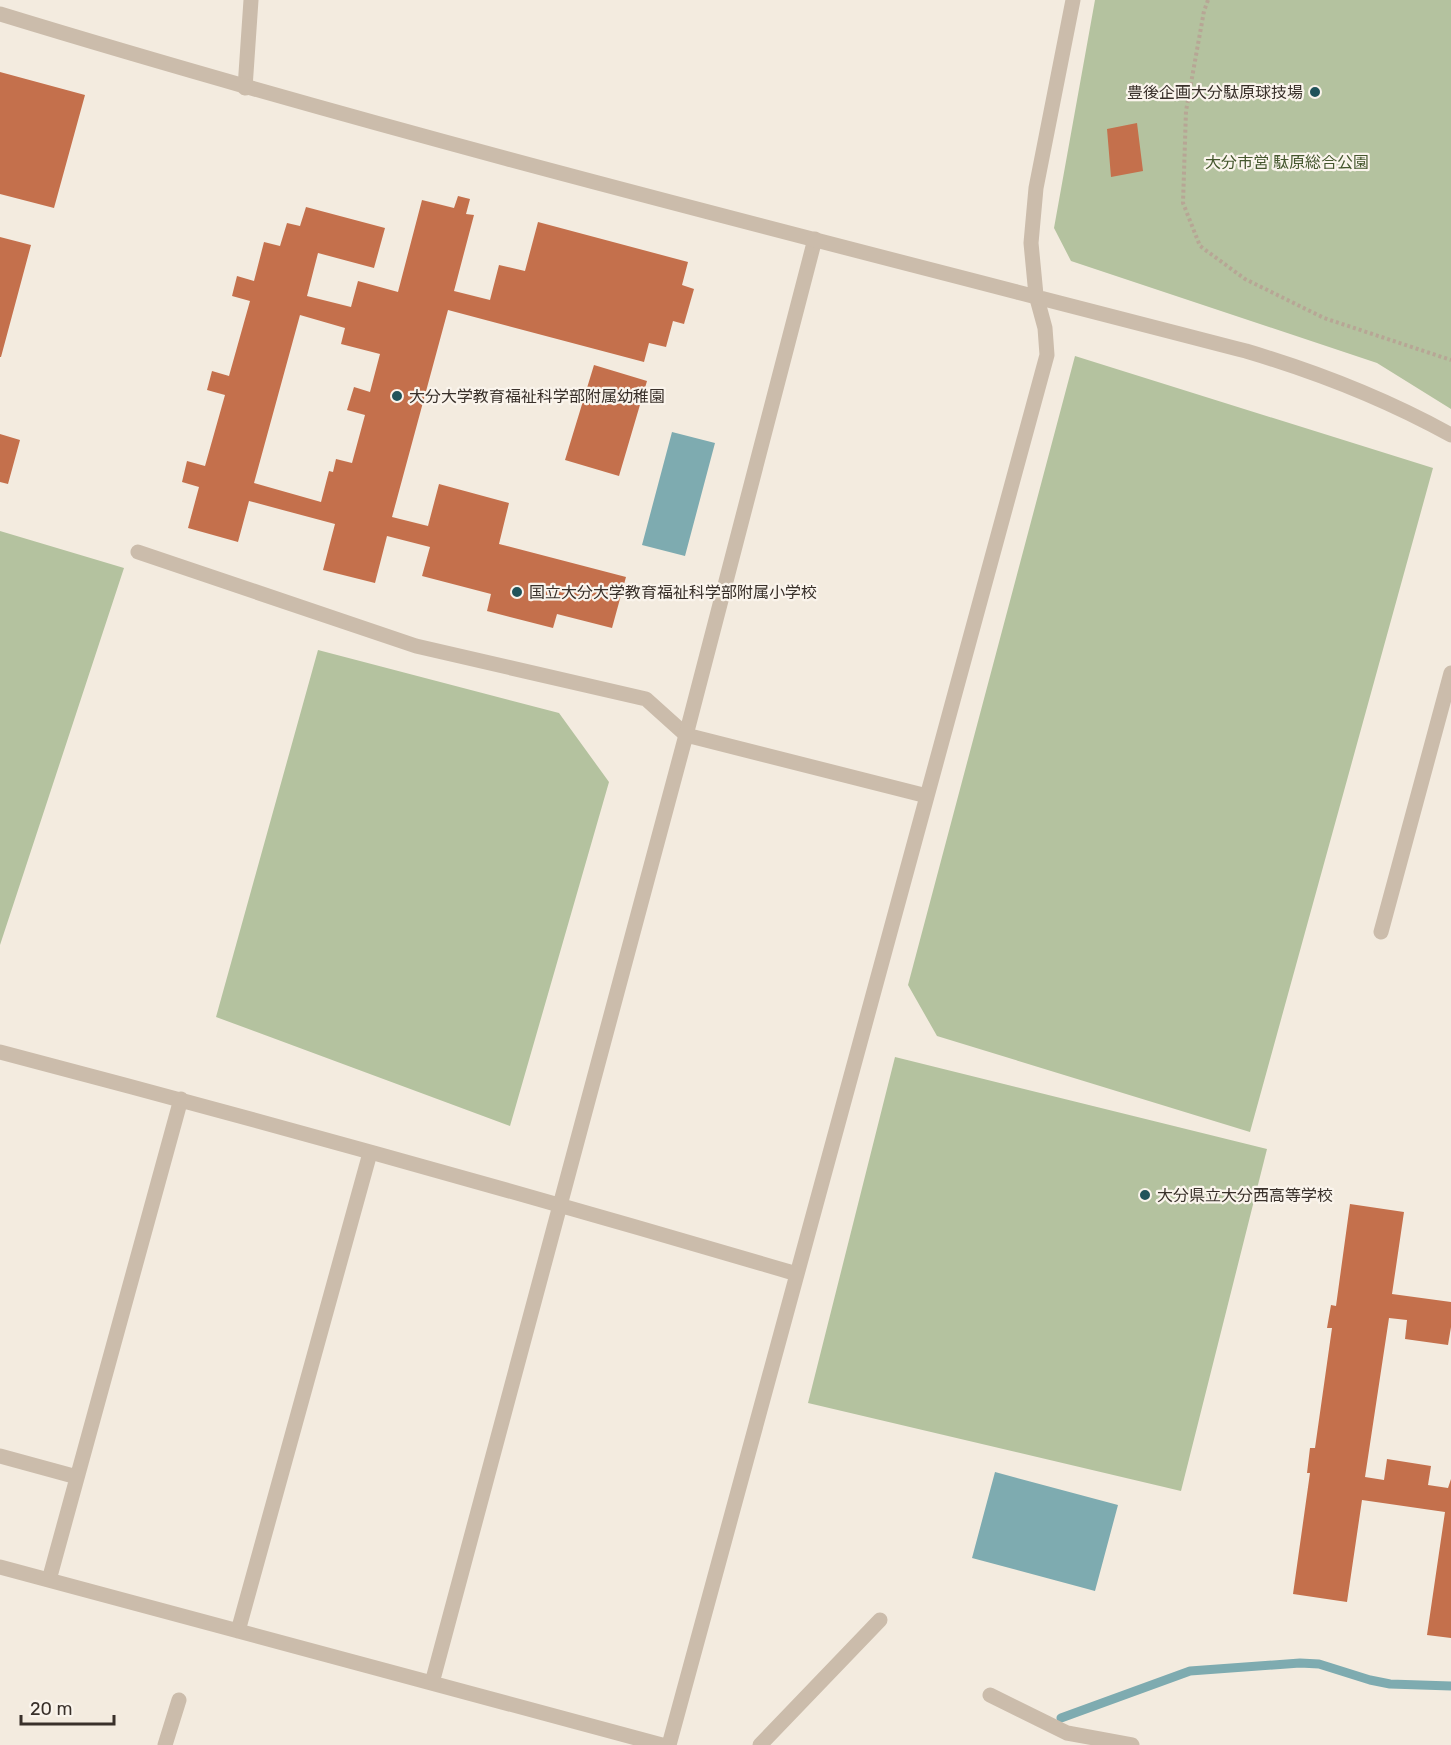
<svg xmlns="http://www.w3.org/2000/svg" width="1451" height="1745" viewBox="0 0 1451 1745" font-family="Rubik,'Noto Sans JP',sans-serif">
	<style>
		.green { fill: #b4c29f }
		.water { fill: #7eabb0 }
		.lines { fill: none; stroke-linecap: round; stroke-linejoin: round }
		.stream { stroke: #7eabb0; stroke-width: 9 }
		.building { fill: #c4704c; fill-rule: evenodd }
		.path { stroke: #b7a695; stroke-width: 4; stroke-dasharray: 3 3; stroke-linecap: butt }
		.service { stroke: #cbbcab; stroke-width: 15 }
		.minor { stroke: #cbbcab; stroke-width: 15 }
		.tertiary { stroke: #cbbcab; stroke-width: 15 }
		.poi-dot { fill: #20535a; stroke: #faf4ec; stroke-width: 2 }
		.labels { text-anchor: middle; stroke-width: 4.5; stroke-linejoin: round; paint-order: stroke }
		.poi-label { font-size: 16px; fill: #39302a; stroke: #faf4ec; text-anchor: start }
		.park-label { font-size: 16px; fill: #45572e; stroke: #faf4ec }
	</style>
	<rect width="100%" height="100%" fill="#f3ebdf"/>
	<path class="green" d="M1095 0H1451V409L1377 363 1071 261 1054 228Z
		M1075 356 1433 468 1250 1132 937 1036 908 985Z
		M0 531 124 568 0 945Z
		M318 650 559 713 609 782 510 1126 216 1017Z
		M895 1057 1267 1149 1181 1491 808 1403Z"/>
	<path class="water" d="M672 432 715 443 685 556 642 545Z
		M995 1472 1118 1505 1095 1591 972 1558Z"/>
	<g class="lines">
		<path class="stream" d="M1061 1718 1190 1671 1300 1663 1319 1664 1370 1680 1390 1684 1451 1686"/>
	</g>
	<path class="building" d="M0 72 85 95 54 208 0 194Z
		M1137 123 1143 171 1111 177 1107 129Z
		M458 196 470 199 466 214 474 215 454 291 490 300 499 265 525 271 538 222 688 262 682 285 694 289 684 324 673 321 666 347 649 343 644 362 448 310 392 517 428 526 439 484 509 503 499 544 626 577 612 628 557 614 553 628 487 611 491 594 422 576 430 547 387 536 375 583 323 570 335 524 249 501 238 542 188 528 199 487 182 482 187 461 205 466 225 395 207 390 212 371 229 376 250 301 232 296 237 276 254 281 264 242 280 246 287 223 300 226 306 207 385 228 374 268 318 253 307 296 351 307 358 281 398 292 422 200 454 208ZM300 315 345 328 341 344 380 354 370 392 354 387 347 410 365 415 352 463 336 459 333 472 329 471 321 502 254 483Z
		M0 237 31 245 1 357H0Z
		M594 365 647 381 619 476 565 460Z
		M0 434 20 440 8 484 0 482Z
		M1350 1204 1404 1212 1392 1294 1451 1302V1327L1448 1345 1405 1339 1407 1320 1389 1318 1365 1477 1384 1480 1387 1459 1431 1466 1428 1485 1448 1488 1451 1479V1638L1427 1635 1445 1512 1362 1500 1347 1602 1293 1594 1310 1473H1307L1310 1448H1315L1332 1328H1327L1331 1305 1336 1306Z"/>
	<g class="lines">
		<path class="path" d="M1208 0 1204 11 1186 111 1183 203 1200 246 1245 279 1324 318 1451 360"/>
		<path class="service" d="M138 552 416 646 646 699 686 735
			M1381 932 1451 673"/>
		<path class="minor" d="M245 88 251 0
			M686 735 927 796
			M0 1052C267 1122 532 1196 797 1274
			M0 1456 77 1477
			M0 1567 662 1745
			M49 1580 181 1099
			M238 1631 370 1153
			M432 1683 686 735 815 239
			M990 1695 1067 1733 1132 1745
			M165 1745 179 1700
			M669 1745 1047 355 1045 328 1036 295
			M760 1745 880 1620"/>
		<path class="tertiary" d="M0 14C412 140 830 243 1246 351 1317 372 1386 399 1451 435
			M1036 295 1031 243 1036 188 1073 0"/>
	</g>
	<g class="poi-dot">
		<circle cx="1315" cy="92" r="6"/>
		<circle cx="397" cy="396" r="6"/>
		<circle cx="517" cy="592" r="6"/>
		<circle cx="1145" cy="1195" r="6"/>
	</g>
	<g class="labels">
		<g class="poi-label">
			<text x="1303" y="98" text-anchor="end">豊後企画大分駄原球技場</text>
			<text x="409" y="402">大分大学教育福祉科学部附属幼稚園</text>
			<text x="529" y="598">国立大分大学教育福祉科学部附属小学校</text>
			<text x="1157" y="1201">大分県立大分西高等学校</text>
		</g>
		<g class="park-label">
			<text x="1287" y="168">大分市営 駄原総合公園</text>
		</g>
	</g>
	<path d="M21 1715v9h93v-9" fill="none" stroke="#39302a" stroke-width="3"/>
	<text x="30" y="1715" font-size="18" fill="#39302a" stroke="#faf4ec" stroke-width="4.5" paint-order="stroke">20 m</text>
</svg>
